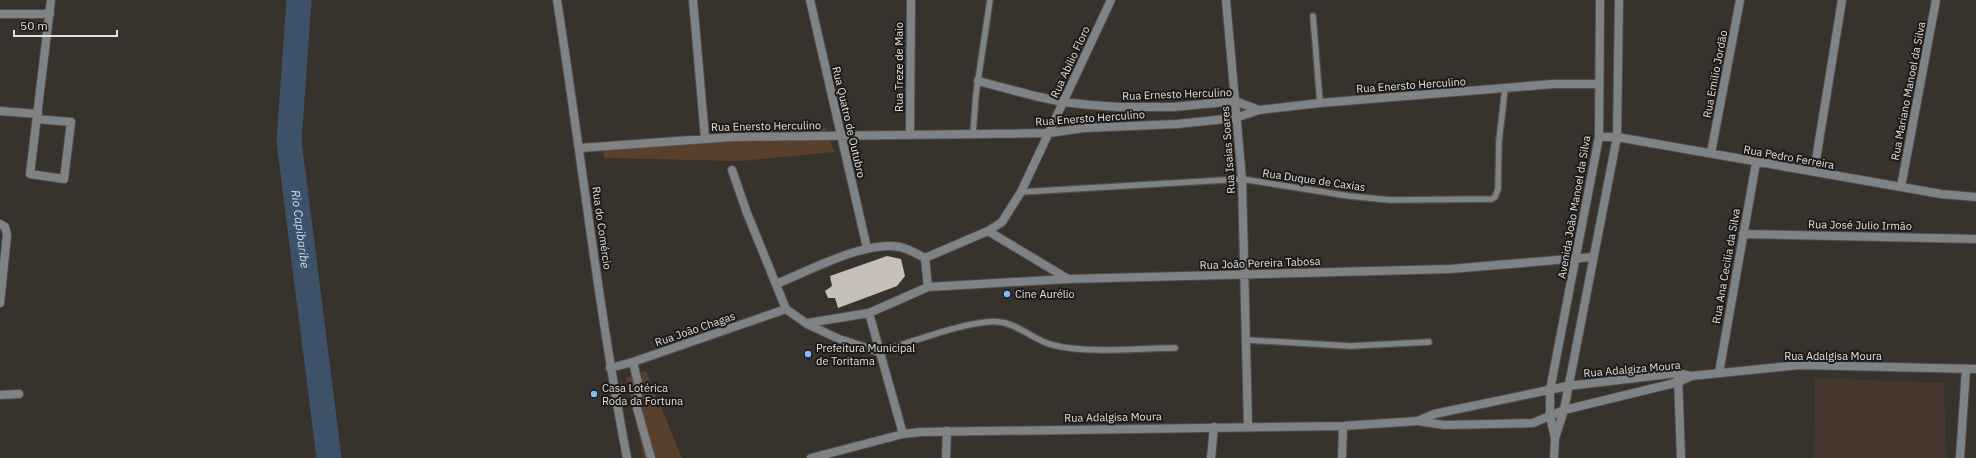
<svg xmlns="http://www.w3.org/2000/svg" width="1976" height="458" viewBox="0 0 1976 458" font-family="'IBM Plex Sans',sans-serif">
	<style>
		.built { fill: #453930 }
		.green { fill: #58402d }
		.lines { fill: none; stroke-linecap: round; stroke-linejoin: round }
		.river { stroke: #3d5268; stroke-width: 25 }
		.building { fill: #c7bfb9 }
		.service-casing { stroke: #534e49; stroke-width: 8 }
		.minor-casing { stroke: #534e49; stroke-width: 10 }
		.tertiary-casing { stroke: #534e49; stroke-width: 10 }
		.service { stroke: #808386; stroke-width: 5.5 }
		.minor { stroke: #808386; stroke-width: 8 }
		.tertiary { stroke: #808386; stroke-width: 8 }
		.poi-dot { fill: #81bcfa; stroke: #1d1a18; stroke-width: 1.5 }
		.labels { text-anchor: middle; stroke-width: 4; stroke-linejoin: round; paint-order: stroke }
		.street-label { font-size: 11px; fill: #e2dedb; stroke: #1d1a18 }
		.poi-label { font-size: 11px; fill: #e2dedb; stroke: #1d1a18; text-anchor: start }
		.water-label { font-size: 12px; font-style: italic; fill: #c5ddf8; stroke: #1d1a18 }
	</style>
	<rect width="100%" height="100%" fill="#38322d"/>
	<path class="built" d="M1815 378 1944 383 1946 458H1814Z"/>
	<path class="green" d="M826 128 834 152 741 161 604 158 602 142Z
		M646 371 682 458H644L626 378Z"/>
	<g class="lines">
		<path class="river" id="s1" d="M299 0 289 141 329 458"/>
	</g>
	<path class="building" d="M887 256 901 259 905 276 897 286 838 308 835 298H828L825 291 832 286 830 276Z"/>
	<g class="lines">
		<g class="service-casing">
			<path id="service" d="M1313 16 1320 103
				M973 133 976 94 990 0
				M1021 192 1242 179 1349 196 1390 200 1492 199 1495 197 1498 189 1499 141 1505 89
				M1247 340 1350 346 1429 342
				M879 352C906 344 974 318 1000 322 1019 324 1034 341 1053 345 1088 354 1138 348 1175 348"/>
		</g>
		<g class="minor-casing">
			<path id="minor" d="M557 0C581 153 598 306 627 458
				M693 0 705 138
				M810 0 867 248
				M1226 0 1242 179 1248 426
				M0 14H50
				M978 81 1035 96 1063 102 1091 105 1119 107H1173L1235 101 1259 110
				M0 111 38 114
				M37 119 71 122 64 179 30 174 51 0
				M910 134 911 0
				M1599 137H1617L1941 194 1976 197
				M580 148 733 137 1049 133 1084 128 1177 124 1235 118 1259 110 1320 103 1553 84H1598
				M1711 153 1740 0
				M732 170 747 213 786 309 807 324 839 339 879 352
				M1814 172 1842 0
				M1901 187 1936 0
				M0 224 5 227 7 235 0 303
				M988 231 1068 279
				M1743 234 1976 239
				M776 284C809 271 865 240 900 247 909 249 917 254 925 258L988 231 1002 222 1021 192 1111 0
				M928 287 1068 279 1450 269 1593 257
				M869 313 903 434
				M808 323 869 313 928 287 925 258
				M633 362 638 383 637 408 651 458
				M610 368 633 362 786 309
				M1719 373 1756 163
				M1678 376 1681 458
				M0 395 19 394
				M1550 416 1555 438 1554 458
				M1555 438 1564 410
				M811 458 903 434 921 432 1343 426 1418 421
				M946 458 947 431
				M1211 458 1214 427
				M1342 458 1343 426
				M1960 458 1966 369"/>
		</g>
		<g class="tertiary-casing">
			<path id="tertiary" d="M1564 410 1617 137 1619 0
				M1550 416V390L1599 137 1600 0
				M1418 421 1434 414 1568 386 1678 373 1691 376 1800 365 1976 369
				M1418 421 1444 425 1533 423 1564 410 1679 382 1691 376"/>
		</g>
		<use href="#service" class="service"/>
		<use href="#minor" class="minor"/>
		<use href="#tertiary" class="tertiary"/>
	</g>
	<g class="poi-dot">
		<circle cx="1007" cy="294" r="4"/>
		<circle cx="808" cy="354" r="4"/>
		<circle cx="594" cy="394" r="4"/>
	</g>
	<g class="labels">
		<g class="street-label">
			<text transform="translate(1070 62) rotate(-65)" y="4">Rua Abílio Floro</text>
			<text transform="translate(899 67) rotate(-90)" y="4">Rua Treze de Maio</text>
			<text transform="translate(1715 74) rotate(-79)" y="4">Rua Emilio Jordão</text>
			<text transform="translate(1411 85) rotate(-4)" y="4">Rua Enersto Herculino</text>
			<text transform="translate(1908 91) rotate(-79)" y="4">Rua Mariano Manoel da Silva</text>
			<text transform="translate(1177 94) rotate(-2)" y="4">Rua Ernesto Herculino</text>
			<text transform="translate(1090 118) rotate(-4)" y="4">Rua Enersto Herculino</text>
			<text transform="translate(849 122) rotate(77)" y="4">Rua Quatro de Outubro</text>
			<text transform="translate(766 126) rotate(-1)" y="4">Rua Enersto Herculino</text>
			<text transform="translate(1228 150) rotate(-94)" y="4">Rua Isaias Soares</text>
			<text transform="translate(1789 157) rotate(10)" y="4">Rua Pedro Ferreira</text>
			<text transform="translate(1314 180) rotate(8)" y="4">Rua Duque de Caxias</text>
			<text transform="translate(1574 207) rotate(-80)" y="4">Avenida João Manoel da Silva</text>
			<text transform="translate(1860 225) rotate(1)" y="4">Rua José Julio Irmão</text>
			<text transform="translate(602 228) rotate(82)" y="4">Rua do Comércio</text>
			<text transform="translate(1260 263) rotate(-2)" y="4">Rua João Pereira Tabosa</text>
			<text transform="translate(1726 266) rotate(-80)" y="4">Rua Ana Cecilia da Silva</text>
			<text transform="translate(695 329) rotate(-19)" y="4">Rua João Chagas</text>
			<text x="1833" y="360">Rua Adalgisa Moura</text>
			<text transform="translate(1632 369) rotate(-5)" y="4">Rua Adalgiza Moura</text>
			<text transform="translate(1113 417) rotate(-1)" y="4">Rua Adalgisa Moura</text>
		</g>
		<g class="poi-label">
			<text x="1015" y="298">Cine Aurélio</text>
			<text x="816" y="352">Prefeitura Municipal<tspan x="816" dy="13">de Toritama</tspan></text>
			<text x="602" y="392">Casa Lotérica<tspan x="602" dy="13">Roda da Fortuna</tspan></text>
		</g>
		<g class="water-label">
			<text dy="4" stroke="none"><textPath href="#s1" startOffset="230">Rio Capibaribe</textPath></text>
		</g>
	</g>
	<path d="M14 30v6h103v-6" fill="none" stroke="#e2dedb" stroke-width="2"/>
	<text x="20" y="30" font-size="12" fill="#e2dedb" stroke="#1d1a18" stroke-width="3" paint-order="stroke">50 m</text>
</svg>
